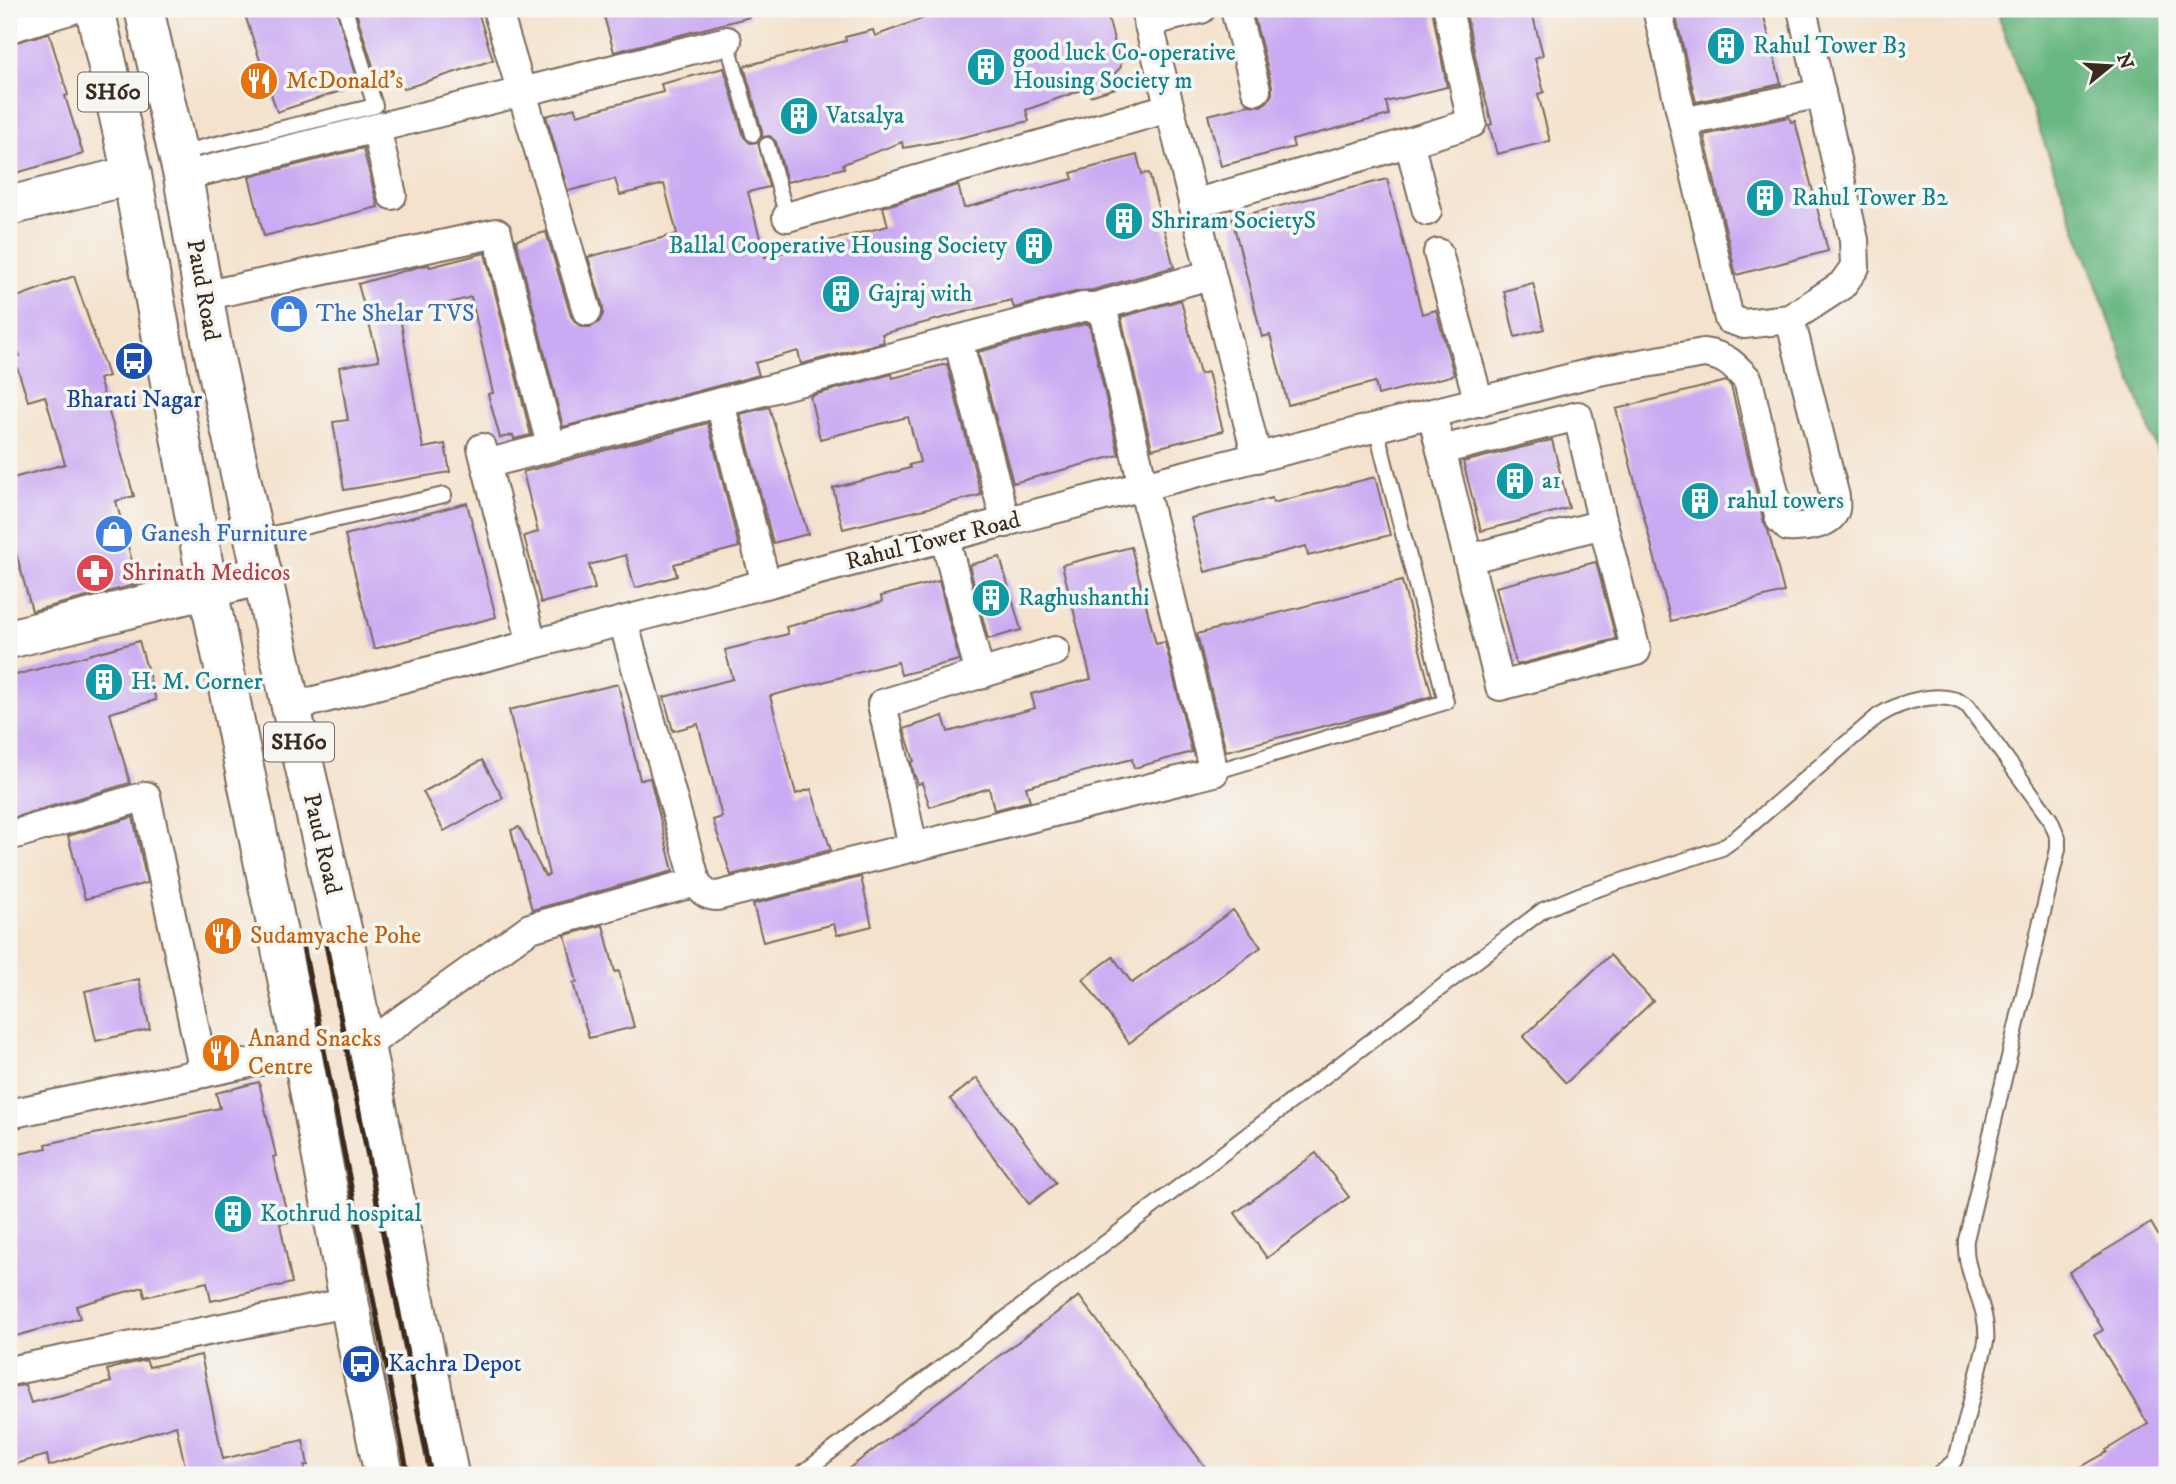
<svg xmlns="http://www.w3.org/2000/svg" width="2176" height="1484" font-family="'IM FELL DW Pica',serif">
  <style>
    .forest { fill: #69b781; stroke: #527050; stroke-width: 2 }
    .building { fill: #caaaf2 }
    .lines { fill: none; stroke-linecap: round; stroke-linejoin: round }
    .lane-casing { stroke: #7c6a5b; stroke-width: 18 }
    .street-casing { stroke: #7c6a5b; stroke-width: 32 }
    .secondary-casing { stroke: #7c6a5b; stroke-width: 42 }
    .primary-casing { stroke: #7c6a5b; stroke-width: 42 }
    .lane { stroke: #fff; stroke-width: 14 }
    .street { stroke: #fff; stroke-width: 28 }
    .secondary { stroke: #fff; stroke-width: 38 }
    .primary { stroke: #fff; stroke-width: 38 }
    .rail { stroke: #3b2a1e; stroke-width: 5 }
    .labels { text-anchor: middle; dominant-baseline: central; stroke-width: 7; stroke-linejoin: round; paint-order: stroke }
    .shield { fill: #f6f6f2; stroke: #73675e; stroke-width: 2 }
    .shield-label { font-size: 23px; font-weight: bold; fill: #3b2a1e }
    .culture-label { font-size: 24px; fill: #0d838f; stroke: #f6f6f2; text-anchor: start }
    .food-label { font-size: 24px; fill: #c56008; stroke: #f6f6f2; text-anchor: start }
    .street-label { font-size: 24px; fill: #3b2a1e; stroke: #f6f6f2 }
    .shop-label { font-size: 24px; fill: #366cbe; stroke: #f6f6f2; text-anchor: start }
    .transit-label { font-size: 24px; fill: #164399; stroke: #f6f6f2 }
    .health-label { font-size: 24px; fill: #be3a42; stroke: #f6f6f2; text-anchor: start }
  </style>
  <rect width="100%" height="100%" fill="#f6f6f2"/>
  <filter id="ink" filterUnits="userSpaceOnUse"><feTurbulence type="fractalNoise" baseFrequency=".0143" numOctaves="2"/><feDisplacementMap in="SourceGraphic" scale="14" xChannelSelector="R" yChannelSelector="G"/><feConvolveMatrix kernelMatrix="1 2 1 2 8 2 1 2 1" color-interpolation-filters="sRGB"/></filter>
  <filter id="wash" filterUnits="userSpaceOnUse"><feTurbulence type="fractalNoise" baseFrequency=".00686" numOctaves="4" result="noise"/><feDisplacementMap in="SourceGraphic" scale="28" xChannelSelector="R" yChannelSelector="G"/><feGaussianBlur stdDeviation="1.57" result="paint"/><feColorMatrix in="noise" values="0 0 0 0 0 0 0 0 0 0 0 0 0 0 0 0 0 1.4 0 .05"/><feComposite in="paint" operator="in"/></filter>
  <g filter="url(#wash)">
    <rect width="100%" height="100%" fill="#f4e2cc"/>
    <polygon class="forest" points="1999,9 2167,9 2167,477 2000,22"/>
    <g id="blocks">
      <g class="building">
        <polygon points="243,9 336,9 359,85 277,112"/>
        <polygon points="355,9 477,9 493,60 403,89 398,73 377,79"/>
        <polygon points="602,9 749,9 750,17 614,52"/>
        <polygon points="953,9 1106,9 1121,67 1115,73 1119,87 1090,96 1087,88 1026,110 1029,121 959,138 903,148 902,142 843,164 844,168 787,182 776,142 770,136 762,137 762,131 744,66 846,41 845,37 873,30 875,36 943,11"/>
        <polygon points="1252,9 1359,9 1360,14 1382,9 1432,9 1447,87 1386,102 1389,115 1292,140 1294,147 1221,166 1208,115 1249,105 1261,106 1268,101 1272,94 1272,86"/>
        <polygon points="1465,9 1531,9 1543,55 1535,58 1544,92 1538,94 1550,141 1497,154 1489,125 1492,124 1480,79"/>
        <polygon points="1674,9 1762,9 1781,84 1696,102"/>
        <polygon points="49,33 68,95 65,96 83,154 9,175 9,44"/>
        <polygon points="724,68 744,137 750,143 758,142 769,187 748,192 765,257 888,226 883,207 958,185 964,208 1073,179 1071,173 1137,155 1142,174 1149,173 1174,267 1093,290 1079,291 1014,308 1011,300 882,334 884,342 801,364 798,351 755,363 759,375 563,427 516,240 546,232 571,316 576,323 583,327 591,327 599,322 603,314 603,307 588,257 677,234 664,184 620,195 615,179 568,191 546,116 575,108 577,115 663,92 661,84"/>
        <polygon points="1789,117 1791,122 1795,121 1828,251 1736,275 1704,135"/>
        <polygon points="363,148 378,207 264,236 249,177"/>
        <polygon points="1387,179 1422,314 1436,310 1454,375 1378,395 1375,382 1288,405 1270,335 1262,337 1232,218"/>
        <polygon points="485,253 531,435 514,439 513,435 500,438 488,394 493,393 471,297 400,317 423,448 445,444 450,472 344,490 333,422 348,420 339,367 379,360 358,284 421,266 429,265 430,267"/>
        <polygon points="74,276 108,376 99,379 134,496 116,501 138,584 32,611 12,538 9,539 9,479 65,464 45,396 28,401 14,358 20,356 9,326 9,300"/>
        <polygon points="1533,283 1544,329 1515,337 1504,291"/>
        <polygon points="1181,300 1200,374 1208,372 1223,431 1152,449 1121,317"/>
        <polygon points="1085,324 1089,324 1119,455 1013,483 978,352"/>
        <polygon points="947,364 981,495 843,529 833,488 910,468 909,465 920,462 908,417 820,439 810,396 892,374 893,378"/>
        <polygon points="1726,381 1731,386 1764,523 1768,530 1784,592 1671,621 1616,409"/>
        <polygon points="769,407 808,534 773,543 740,414"/>
        <polygon points="708,423 739,547 674,564 677,576 635,588 626,555 589,565 595,589 541,603 524,536 538,532 523,472"/>
        <polygon points="1552,440 1569,508 1481,531 1463,462"/>
        <polygon points="1375,477 1390,535 1308,556 1306,546 1205,572 1191,518 1272,498 1273,503"/>
        <polygon points="467,503 496,617 374,649 345,535"/>
        <polygon points="1131,547 1156,644 1165,642 1192,752 1134,768 1132,759 1026,787 1030,801 994,810 989,788 930,807 922,783 918,784 913,771 911,762 914,761 904,729 943,716 948,732 1035,708 1031,694 1091,679 1062,565"/>
        <polygon points="1000,557 1021,630 988,639 969,565"/>
        <polygon points="1596,562 1616,639 1516,665 1496,587"/>
        <polygon points="939,581 959,660 901,675 898,662 770,696 796,794 811,789 831,850 731,875 713,820 722,817 698,724 673,731 664,697 733,679 725,650 788,634 786,627 882,602 881,596"/>
        <polygon points="1402,581 1432,696 1383,711 1226,751 1197,634"/>
        <polygon points="139,641 156,700 110,713 130,783 9,819 9,677"/>
        <polygon points="618,684 640,780 650,778 673,871 532,910 511,830 519,827 545,876 549,875 509,710"/>
        <polygon points="482,760 503,798 444,831 423,792"/>
        <polygon points="133,817 147,883 85,899 68,836"/>
        <polygon points="861,877 872,926 837,935 834,924 763,942 753,904"/>
        <polygon points="1233,910 1261,947 1129,1043 1083,979 1113,957 1132,983"/>
        <polygon points="603,925 615,972 619,971 634,1027 589,1038 573,983 577,982 565,935"/>
        <polygon points="1610,955 1653,1001 1566,1083 1523,1037"/>
        <polygon points="139,979 150,1029 96,1041 85,991"/>
        <polygon points="977,1078 1056,1183 1029,1204 950,1099"/>
        <polygon points="259,1082 276,1156 273,1157 289,1222 280,1224 292,1283 211,1301 207,1282 145,1297 143,1287 76,1306 80,1318 9,1338 9,1156 47,1148 46,1144 220,1108 216,1093"/>
        <polygon points="1316,1153 1349,1197 1267,1258 1235,1213"/>
        <polygon points="2151,1223 2167,1250 2167,1475 2067,1475 2107,1452 2106,1450 2148,1424 2094,1335 2103,1330 2069,1272"/>
        <polygon points="1079,1296 1211,1475 840,1475"/>
        <polygon points="201,1355 223,1459 303,1440 308,1465 304,1465 307,1475 187,1475 176,1425 49,1466 47,1455 9,1466 9,1387 25,1385 31,1403 111,1382 107,1370 124,1365 146,1360 149,1367"/>
      </g>
    </g>
  </g>
  <g filter="url(#ink)">
    <use href="#blocks" fill-opacity="0" stroke="#7c6a5b" stroke-width="2"/>
    <g class="lines">
      <g class="lane-casing">
        <g id="lane">
          <polyline points="727,41 753,134"/>
          <polyline points="767,145 787,217"/>
          <polyline points="179,153 375,106 345,9"/>
          <polyline points="255,538 444,495"/>
          <polyline points="1214,772 1446,702 1376,428"/>
          <path d="M800 1475 1543 910 1579 895 1722 848 1736 838 1878 716C1902 701 1943 688 1968 706L2050 819 2058 838V849L1966 1240C1963 1275 1990 1306 1986 1342L1958 1452 1954 1461 1939 1475"/>
        </g>
      </g>
      <g class="street-casing">
        <g id="street">
          <polyline points="497,9 587,311"/>
          <polyline points="1145,9 1257,458"/>
          <polyline points="1235,9 1256,90"/>
          <polyline points="1657,9 1729,319 1744,324 1790,319 1842,285 1855,267 1854,240 1802,9"/>
          <polyline points="1148,22 1201,9"/>
          <polyline points="9,28 73,9"/>
          <polyline points="1683,122 1821,93"/>
          <polyline points="376,128 392,195"/>
          <polyline points="1409,142 1427,211"/>
          <polyline points="183,176 727,41"/>
          <polyline points="1193,204 1377,152 1472,123 1448,9"/>
          <polyline points="787,217 1169,108"/>
          <polyline points="1438,253 1479,402"/>
          <polyline points="203,296 497,233 547,430"/>
          <polyline points="1095,307 1210,275"/>
          <polyline points="958,340 1006,523"/>
          <polyline points="720,403 766,584"/>
          <polyline points="1432,414 1500,686 1636,651 1603,524 1578,416 1441,450"/>
          <polyline points="482,448 532,644"/>
          <path d="M486 464 1083 307H1095L1104 315 1143 486 1214 772 717 896C706 896 702 891 696 882L623 621"/>
          <polyline points="945,538 980,675"/>
          <polyline points="1468,559 1603,524"/>
          <path d="M291 707 1143 486 1599 371 1704 353C1726 356 1733 364 1748 380L1780 519 1788 527C1802 528 1831 525 1835 509 1836 505 1835 501 1835 497L1790 319"/>
          <polyline points="9,836 146,796 204,1073"/>
          <polyline points="913,847 882,704 1055,651"/>
          <polyline points="365,1046 530,928 696,882"/>
          <polyline points="9,1114 302,1052"/>
          <polyline points="9,1371 351,1302"/>
        </g>
      </g>
      <g class="secondary-casing">
        <g id="secondary">
          <polyline points="9,206 132,175"/>
          <polyline points="9,639 263,575"/>
        </g>
      </g>
      <g class="primary-casing">
        <g id="primary">
          <polyline points="95,9 132,175 208,589 302,1052 361,1364 384,1475"/>
          <polyline points="144,9 183,176 212,345 291,707 344,938 449,1475"/>
        </g>
      </g>
      <use href="#lane" class="lane"/>
      <use href="#street" class="street"/>
      <use href="#secondary" class="secondary"/>
      <use href="#primary" class="primary"/>
      <g class="rail">
        <polyline points="326,944 431,1475"/>
        <polyline points="304,949 408,1475"/>
      </g>
    </g>
  </g>
  <defs>
    <g id="building-disc" transform="scale(2.0125)"><circle r="9.5" fill="#0f9aa8" stroke="#f6f6f2"/><path d="M-4-6H4V6H1V3H-1V6H-4ZM-2.5-4.3h1.7v1.8h-1.7ZM.8-4.3h1.7v1.8H.8ZM-2.5-1h1.7V.8h-1.7ZM.8-1h1.7V.8H.8Z" fill="#fff"/></g>
    <g id="restaurant-disc" transform="scale(2.0125)"><circle r="9.5" fill="#e8710a" stroke="#f6f6f2"/><path d="M-5-6h1v4h1v-4h1v4h1v-4h1v5L-1.5 .5V6h-2V.5L-5-1ZM5-6V6H3V1.5H1.5Q1.5-4 5-6Z" fill="#fff"/></g>
    <g id="shop-disc" transform="scale(2.0125)"><circle r="9.5" fill="#3f7fe0" stroke="#f6f6f2"/><path d="M-5-2.5h2.3a2.7 3.5 0 0 1 5.4 0H5L5.5 6h-11ZM-1.5-2.5h3a1.5 2.3 0 0 0-3 0Z" fill="#fff"/></g>
    <g id="bus-disc" transform="scale(2.0125)"><circle r="9.5" fill="#1a4fb4" stroke="#f6f6f2"/><path d="M-5-6H5V4H4V6H2V4H-2V6H-4V4H-5ZM-3.5-4V0h7V-4ZM-3.5 1.2v1.5H-2V1.2ZM2 1.2v1.5H3.5V1.2Z" fill="#fff"/></g>
    <g id="pharmacy-disc" transform="scale(2.0125)"><circle r="9.5" fill="#e0444e" stroke="#f6f6f2"/><path d="M-2-6h4v4h4v4h-4v4h-4v-4h-4v-4h4Z" fill="#fff"/></g>
  </defs>
  <g fill-rule="evenodd">
    <use href="#building-disc" x="1726" y="46"/>
    <use href="#building-disc" x="986" y="67"/>
    <use href="#restaurant-disc" x="259" y="81"/>
    <use href="#building-disc" x="799" y="116"/>
    <use href="#building-disc" x="1765" y="198"/>
    <use href="#building-disc" x="1124" y="221"/>
    <use href="#building-disc" x="1034" y="246"/>
    <use href="#building-disc" x="841" y="294"/>
    <use href="#shop-disc" x="289" y="314"/>
    <use href="#bus-disc" x="134" y="361"/>
    <use href="#building-disc" x="1515" y="481"/>
    <use href="#building-disc" x="1700" y="501"/>
    <use href="#shop-disc" x="114" y="534"/>
    <use href="#pharmacy-disc" x="95" y="573"/>
    <use href="#building-disc" x="991" y="598"/>
    <use href="#building-disc" x="104" y="682"/>
    <use href="#restaurant-disc" x="223" y="936"/>
    <use href="#restaurant-disc" x="221" y="1053"/>
    <use href="#building-disc" x="233" y="1214"/>
    <use href="#bus-disc" x="361" y="1364"/>
  </g>
  <g class="labels">
    <g class="shield">
      <rect x="78" y="72.5" width="70" height="39" rx="5"/>
      <rect x="264" y="722.5" width="70" height="39" rx="5"/>
    </g>
    <g class="shield-label">
      <text x="113" y="92">SH60</text>
      <text x="299" y="742">SH60</text>
    </g>
    <g class="culture-label">
      <text x="1753" y="46">Rahul Tower B3</text>
      <text x="1013" y="53">good luck Co-operative<tspan x="1013" dy="28">Housing Society m</tspan></text>
      <text x="826" y="116">Vatsalya</text>
      <text x="1792" y="198">Rahul Tower B2</text>
      <text x="1151" y="221">Shriram SocietyS</text>
      <text x="1007" y="246" text-anchor="end">Ballal Cooperative Housing Society</text>
      <text x="868" y="294">Gajraj with</text>
      <text x="1542" y="481">a1</text>
      <text x="1727" y="501">rahul towers</text>
      <text x="1018" y="598">Raghushanthi</text>
      <text x="131" y="682">H. M. Corner</text>
      <text x="260" y="1214">Kothrud hospital</text>
    </g>
    <g class="food-label">
      <text x="286" y="81">McDonald's</text>
      <text x="250" y="936">Sudamyache Pohe</text>
      <text x="248" y="1039">Anand Snacks<tspan x="248" dy="28">Centre</tspan></text>
    </g>
    <g class="street-label">
      <text transform="translate(203 290) rotate(80)">Paud Road</text>
      <text transform="translate(933 541) rotate(-14)">Rahul Tower Road</text>
      <text transform="translate(322 844) rotate(77)">Paud Road</text>
    </g>
    <g class="shop-label">
      <text x="316" y="314">The Shelar TVS</text>
      <text x="141" y="534">Ganesh Furniture</text>
    </g>
    <g class="transit-label">
      <text x="134" y="400">Bharati Nagar</text>
      <text x="388" y="1364" text-anchor="start">Kachra Depot</text>
    </g>
    <g class="health-label">
      <text x="122" y="573">Shrinath Medicos</text>
    </g>
  </g>
  <rect width="2176" height="1484" fill="none" stroke="#f6f6f2" stroke-width="35"/>
  <g transform="translate(2110 66) rotate(72)" stroke="#f6f6f2" stroke-width="5" paint-order="stroke">
  <path d="M0-5L12 26L0 18L-12 26Z" fill="#3b2a1e"/>
  <text y="-10" font-size="19" font-weight="bold" text-anchor="middle" fill="#3b2a1e">N</text>
  </g>
</svg>
